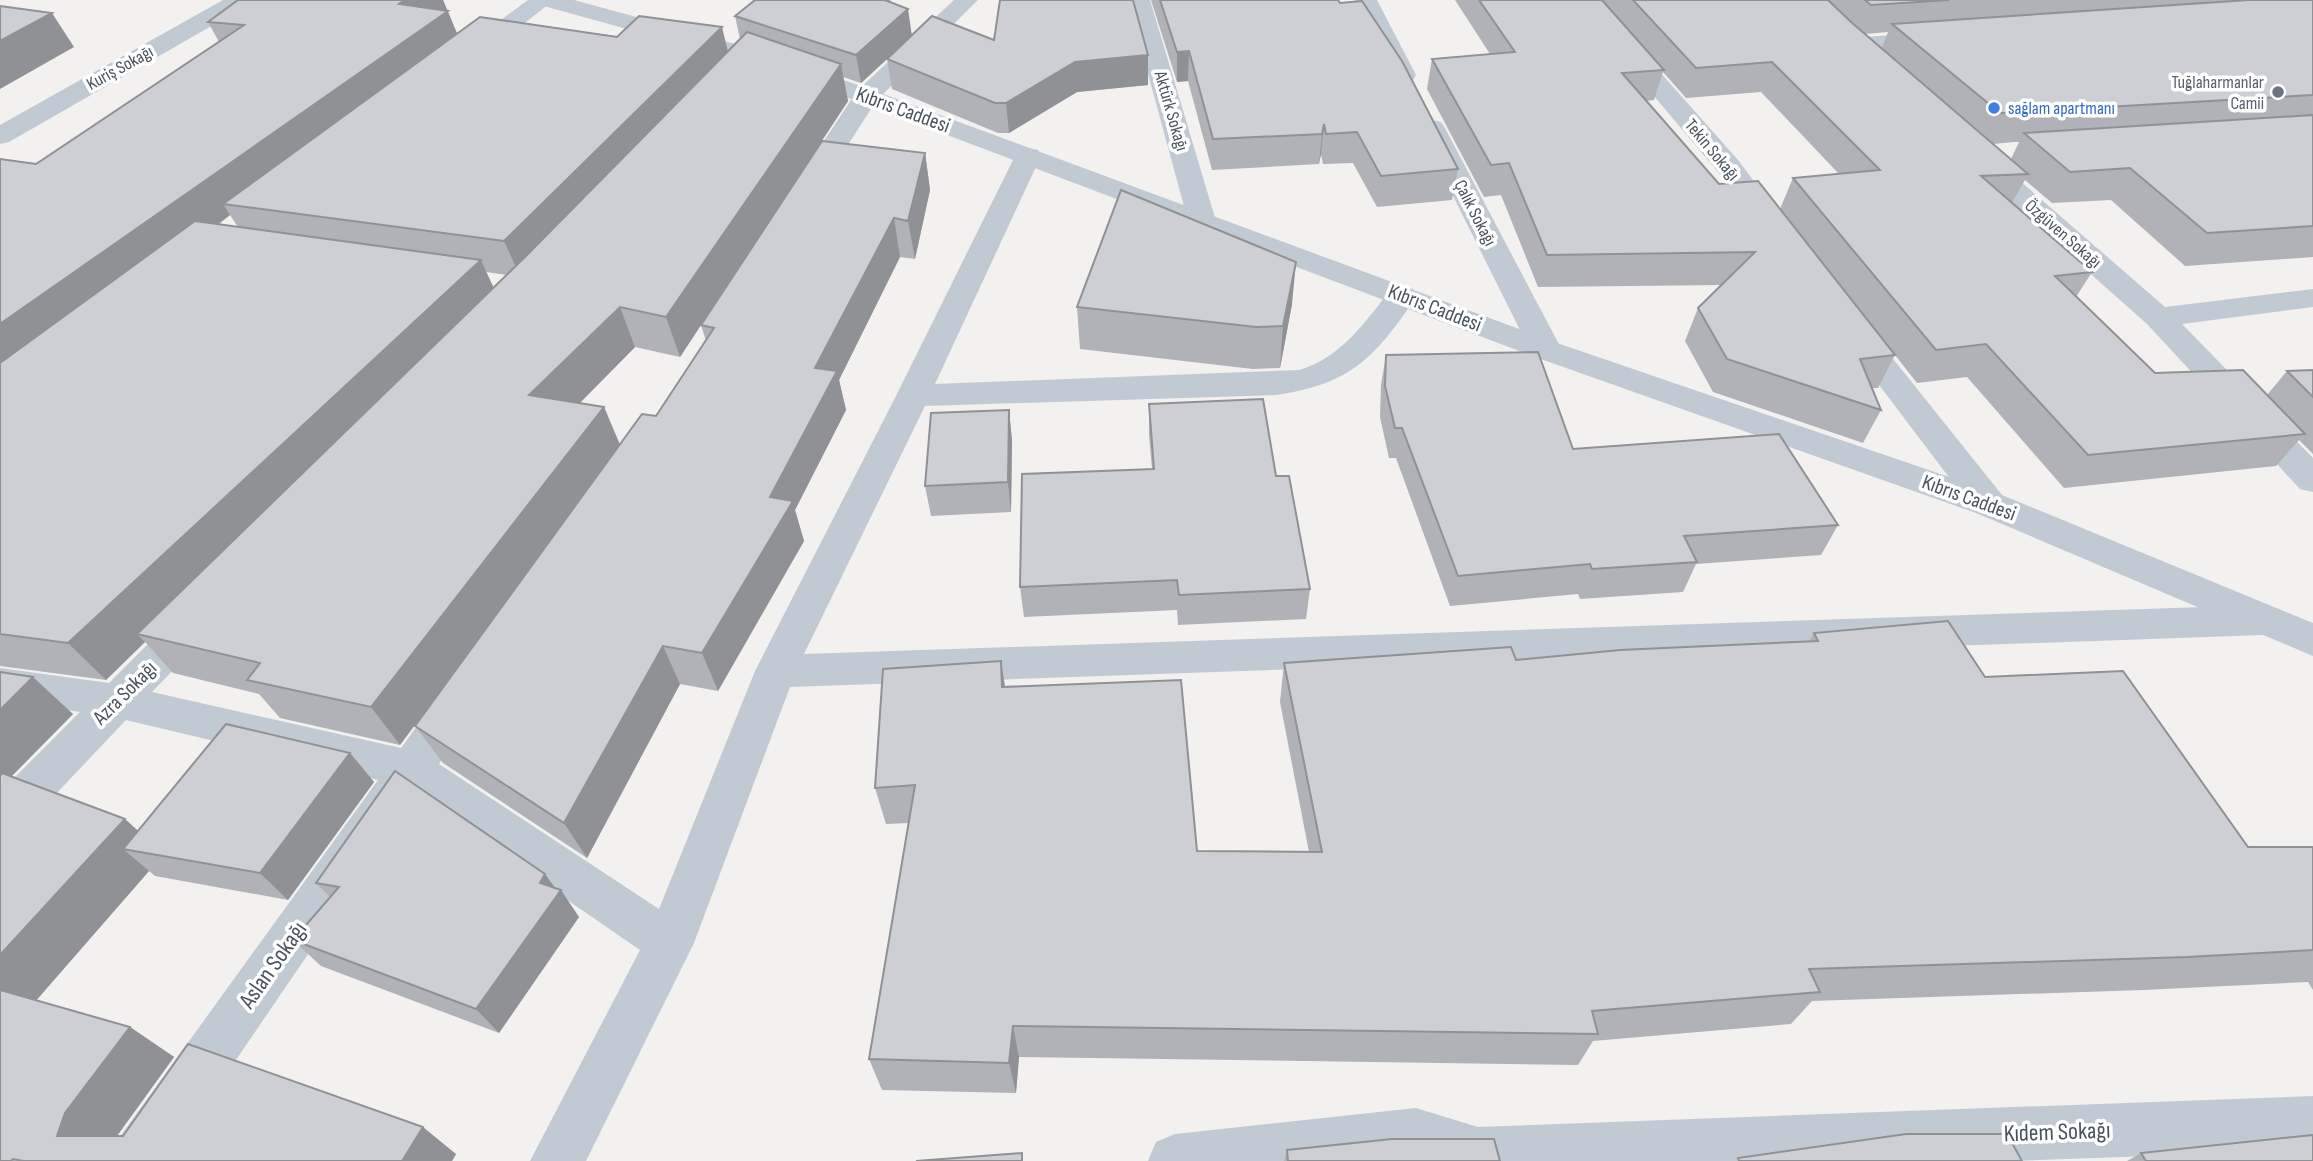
<svg xmlns="http://www.w3.org/2000/svg" width="2313" height="1161" font-family="'Sofia Sans Condensed',sans-serif">
  <style>
    .lines { fill: none; stroke-linecap: round; stroke-linejoin: round }
    .minor { fill: #c1cad2; fill-rule: evenodd }
    .tertiary { fill: #c1cad2; fill-rule: evenodd }
    .secondary { fill: #c1cbd7; fill-rule: evenodd }
    .wall { fill: #b0b2b7; fill-rule: evenodd }
    .shaded-wall { fill: #909195 }
    .building { fill: #cdcfd5; stroke: #909195; stroke-width: 2 }
    .worship-dot { fill: #6b7280; stroke: #fff; stroke-width: 2.5 }
    .shop-dot { fill: #3f7fe0; stroke: #fff; stroke-width: 2.5 }
    .labels { text-anchor: middle; dominant-baseline: central; stroke-width: 7; stroke-linejoin: round; paint-order: stroke }
    .far-street-label { font-size: 18px; fill: #48535e; stroke: #fff }
    .far-worship-label { font-size: 18px; fill: #5b616d; stroke: #fff; text-anchor: end }
    .far-shop-label { font-size: 18px; fill: #366cbe; stroke: #fff; text-anchor: start }
    .street-label { font-size: 21px; fill: #48535e; stroke: #fff }
    .near-street-label { font-size: 24px; fill: #48535e; stroke: #fff }
  </style>
  <rect width="100%" height="100%" fill="#f3f0f0"/>
  <g class="lines">
    <g class="minor">
      <polygon points="223,0 251,0 248,5 9,142 0,144 0,125"/>
      <polygon points="954,0 978,0 876,101 818,192 798,192 794,186 857,91"/>
      <polygon points="1128,0 1150,0 1216,221 1212,227 1202,230 1192,227 1188,221"/>
      <polygon points="1355,0 1377,0 1416,75 1413,80 1395,80"/>
      <polygon points="1573,0 1596,0 1738,160 1785,223 1781,229 1771,232 1761,229 1718,172"/>
      <polygon points="1937,32 1945,34 1949,39 1945,44 1849,52 1841,50 1837,45 1841,40 1849,38"/>
      <polygon points="1432,120 1441,122 1445,128 1562,350 1557,357 1546,360 1535,357 1530,350 1419,128 1423,122"/>
      <path d="M1028 148 1038 150 1041 156 935 384 1299 370C1341 358 1365 322 1391 289L1402 287 1413 289 1417 296C1375 357 1352 384 1276 395L925 406 804 654 2263 605 2277 609 2283 620 2277 631 2263 635 790 687 694 943 586 1161H530L640 950 416 796 167 1161H108L116 1142 378 780 126 720 16 836 0 842V792L80 712 0 700V668L109 683 182 610 196 606 210 610 216 621 210 632 152 692 401 748 443 690 458 685 473 690 479 702 439 764 659 909 755 671 896 396 1015 156 1018 150Z"/>
      <polygon points="1979,152 1989,154 2165,307 2313,289 2313,307 2182,324 2313,458 2313,492 2300,489 2147,324 1969,166 1965,160 1969,154"/>
      <polygon points="1855,322 1866,325 2002,495 2007,504 2002,513 1989,517 1976,513 1839,332 1844,325"/>
      <polygon points="2313,1096 2313,1150 2010,1161 1148,1161 1156,1142 1175,1134 1416,1108 1478,1127"/>
    </g>
    <polygon class="tertiary" points="537,0 574,0 761,51 875,91 1557,343 2002,495 2313,623 2313,656 1976,513 1535,357 857,101 743,61 540,5"/>
    <polygon class="secondary" points="528,0 554,0 479,59 461,59 458,54 461,49"/>
  </g>
  <g class="wall">
    <path d="M238 0H443L457 34 617 37 728 52 740 39 735 16 755 0H890L912 36 994 40 1148 55V85L1077 92 1009 133H998L892 89 887 59 897 50 861 83 843 77 848 101 717 299 925 153 930 190 915 259 900 257 839 380 846 410 795 510 804 541 718 691 680 684 587 858 443 763 415 726 469 652 400 745 280 718 259 694 173 673 145 642 106 680 0 666V159L36 164 219 42 208 22ZM230 215 238 227 218 225ZM486 272 507 275 494 288ZM701 325 706 341 656 416 619 444 604 407 580 403 635 347 680 357Z"/>
    <polygon points="1151,0 1338,0 1458,169 1452,200 1377,207 1353,163 1323,164 1321,154 1319,164 1212,170 1188,81 1177,82"/>
    <path d="M1455 0H2313V257L2185 266 2111 200 2052 203 2025 180 2012 203 2092 272 2076 297 2155 373 2267 395 2287 371 2313 370V454L2299 440 2276 466 2064 488 1967 377 1917 383 1895 355 1878 388H1872L1881 410 1863 443 1713 392 1685 341 1698 308 1722 285 1538 287 1501 195 1484 197 1427 89 1432 59 1490 54ZM1888 32 1882 48 1865 34ZM1663 72 1686 98 1761 92 1839 174 1793 178 1780 209 1719 184 1646 101 1654 100ZM2014 142H2019L2011 159 1993 144Z"/>
    <polygon points="1292,304 1280,368 1253,369 1080,349 1077,307"/>
    <polygon points="1386,355 1573,449 1838,525 1821,555 1696,564 1683,592 1580,599 1578,594 1450,606 1396,458 1389,458 1380,417 1381,385"/>
    <polygon points="1149,404 1276,476 1310,589 1306,619 1178,625 1177,610 1024,617 1020,587 1152,469 1149,435"/>
    <polygon points="1009,410 1012,441 1011,512 931,516 925,486"/>
    <polygon points="1814,633 1985,677 2248,847 2313,847 2313,990 2308,982 2143,990 1812,1001 1791,1024 1593,1041 1578,1065 1019,1057 1016,1093 882,1090 869,1059 909,823 886,824 875,788 1005,687 1197,851 1309,852 1280,702 1284,663 1516,660 1809,642"/>
    <polygon points="0,672 73,714 11,777 138,831 350,753 374,782 288,900 155,876 149,871 36,1001 130,1027 174,1057 117,1136 456,1154 452,1161 0,1161"/>
    <polygon points="316,883 556,889 579,917 499,1033 321,966 293,940 330,897"/>
    <polygon points="1287,1150 1500,1161 1284,1161"/>
    <polygon points="2141,1153 2313,1161 2127,1161"/>
  </g>
  <g class="shaded-wall">
    <polygon points="405,0 443,0 462,45 223,204 230,215 0,385 0,324 399,4"/>
    <polygon points="908,9 912,36 861,83 856,55"/>
    <polygon points="52,13 74,47 0,89 0,41"/>
    <polygon points="722,27 730,60 520,276 504,241"/>
    <polygon points="1189,51 1188,81 1177,82 1177,52"/>
    <polygon points="1148,55 1148,85 1077,92 1009,133 1006,103 1075,62"/>
    <polygon points="841,64 848,101 680,357 666,317"/>
    <polygon points="1324,124 1321,154 1319,164 1322,134"/>
    <polygon points="925,153 930,190 915,259 908,221"/>
    <polygon points="894,218 900,257 839,380 846,410 795,510 804,541 718,691 702,653 770,497 815,368"/>
    <polygon points="481,260 498,298 137,634 145,642 106,680 68,643"/>
    <polygon points="1296,262 1292,304 1280,368 1283,326"/>
    <polygon points="620,307 635,347 548,435 529,395"/>
    <polygon points="604,407 621,447 400,745 371,707"/>
    <polygon points="1009,410 1012,441 1011,512 1008,482"/>
    <polygon points="663,646 680,684 587,858 564,823"/>
    <polygon points="1001,661 1007,699 1002,687"/>
    <polygon points="33,677 73,714 0,788 0,710"/>
    <polygon points="350,753 374,782 288,900 260,873"/>
    <polygon points="125,819 164,854 123,849 149,871 24,1014 0,999 0,955"/>
    <polygon points="545,874 559,893 561,890 579,917 499,1033 476,1009"/>
    <polygon points="1013,1026 1019,1057 1016,1093 1009,1063"/>
    <polygon points="130,1027 174,1057 114,1140 57,1136 65,1113"/>
    <polygon points="423,1127 456,1154 452,1161 402,1161"/>
  </g>
  <g class="building">
    <polygon points="238,0 405,0 399,4 448,11 0,324 0,159 36,164 244,25 208,22"/>
    <polygon points="755,0 885,0 908,9 856,55 735,16"/>
    <polygon points="1000,0 1133,0 1148,55 1075,62 1006,103 995,103 887,59 932,16 994,40"/>
    <polygon points="1160,0 1338,0 1340,3 1362,1 1402,61 1458,169 1381,176 1357,132 1326,134 1324,124 1322,134 1213,139 1189,51 1177,52"/>
    <polygon points="1479,0 1602,0 1664,70 1622,73 1719,184 1758,181 1895,355 1860,359 1881,410 1727,359 1698,308 1755,252 1547,255 1509,163 1491,165 1432,59 1515,52"/>
    <polygon points="1633,0 1828,0 1851,22 2028,174 1981,176 2092,272 2055,276 2155,373 2243,370 2305,434 2088,455 1986,344 1936,350 1793,178 1880,170 1772,62 1696,68"/>
    <polygon points="1865,0 1949,0 1871,5"/>
    <polygon points="2249,0 2313,0 2313,95 2000,113 1892,24"/>
    <polygon points="0,6 52,13 0,41"/>
    <polygon points="639,16 722,27 504,241 223,204 480,17 617,37"/>
    <polygon points="747,32 841,64 666,317 620,307 529,395 604,407 371,707 247,680 260,663 137,634 525,257"/>
    <polygon points="2313,115 2313,226 2207,233 2130,168 2070,172 2024,133"/>
    <polygon points="822,141 925,153 908,221 894,218 815,368 837,371 770,497 793,501 702,653 663,646 564,823 415,726 642,414 656,416 714,328 701,325"/>
    <polygon points="1121,190 1296,262 1283,326 1256,327 1077,307"/>
    <polygon points="195,221 481,260 68,643 0,634 0,363"/>
    <polygon points="1538,352 1573,449 1779,434 1838,525 1684,536 1697,562 1592,569 1590,564 1458,576 1402,428 1395,428 1385,386 1386,355"/>
    <polygon points="2313,370 2313,397 2287,371"/>
    <polygon points="1263,399 1276,476 1289,476 1310,589 1179,595 1177,580 1020,587 1022,474 1154,469 1149,404"/>
    <polygon points="1009,410 1008,482 925,486 931,413"/>
    <polygon points="1948,621 1985,677 2123,671 2248,847 2313,847 2313,950 2187,957 1809,969 1820,992 1592,1011 1598,1034 1013,1026 1009,1063 869,1059 915,785 875,788 883,669 1001,661 1002,687 1181,680 1197,851 1322,852 1284,663 1511,647 1516,660 1620,650 1818,641 1814,633"/>
    <polygon points="0,672 33,677 0,710"/>
    <polygon points="226,724 350,753 260,873 123,849"/>
    <polygon points="395,771 545,874 540,883 561,890 476,1009 293,940 339,887 316,883"/>
    <polygon points="2,773 125,819 0,955 0,776"/>
    <polygon points="0,990 130,1027 65,1113 57,1136 123,1136 188,1044 423,1127 402,1161 23,1161 13,1159 11,1161 0,1161"/>
    <polygon points="1906,1134 2007,1134 2022,1161 1739,1161 1738,1158"/>
    <polygon points="2313,1135 2313,1161 2146,1161 2141,1153"/>
    <polygon points="1392,1139 1494,1139 1500,1161 1288,1161 1287,1150"/>
    <polygon points="1022,1153 1022,1161 916,1161"/>
  </g>
  <circle class="worship-dot" cx="2278" cy="92" r="7"/>
  <circle class="shop-dot" cx="1994" cy="108" r="7"/>
  <g class="labels">
    <g class="far-street-label">
      <text transform="translate(120 68) rotate(-29)">Kuriş Sokağı</text>
      <text transform="translate(1171 111) rotate(74)">Aktürk Sokağı</text>
      <text transform="translate(1712 150) rotate(50)">Tekin Sokağı</text>
      <text transform="translate(1475 213) rotate(63)">Çalık Sokağı</text>
      <text transform="translate(2063 234) rotate(41)">Özgüven Sokağı</text>
    </g>
    <g class="far-worship-label">
      <text x="2264" y="82">Tuğlaharmanlar<tspan x="2264" dy="21">Camii</tspan></text>
    </g>
    <g class="far-shop-label">
      <text x="2008" y="108">sağlam apartmanı</text>
    </g>
    <g class="street-label">
      <text transform="translate(903 110) rotate(20)">Kıbrıs Caddesi</text>
      <text transform="translate(1435 308) rotate(21)">Kıbrıs Caddesi</text>
      <text transform="translate(1969 498) rotate(20)">Kıbrıs Caddesi</text>
      <text transform="translate(125 693) rotate(-45)">Azra Sokağı</text>
    </g>
    <g class="near-street-label">
      <text transform="translate(273 965) rotate(-55)">Aslan Sokağı</text>
      <text transform="translate(2057 1132) rotate(-2)">Kıdem Sokağı</text>
    </g>
  </g>
</svg>
